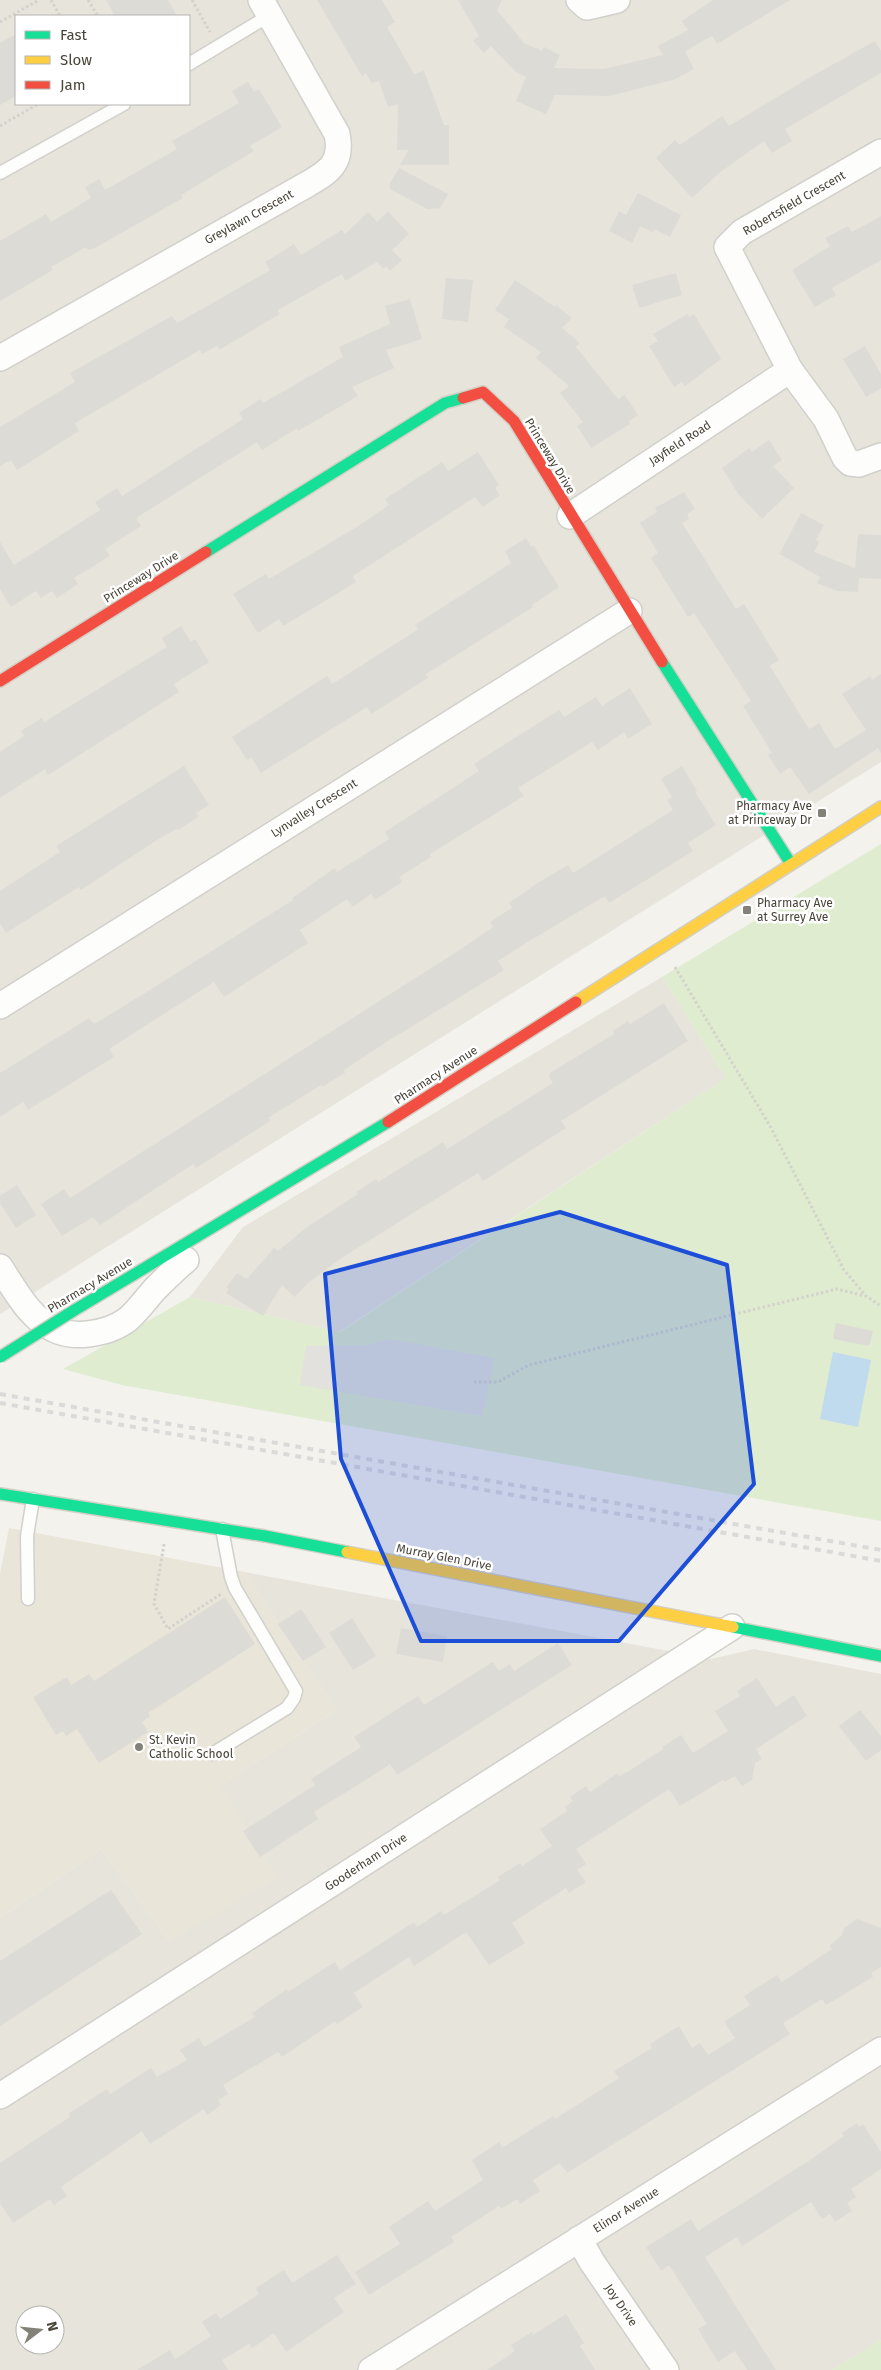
<svg xmlns="http://www.w3.org/2000/svg" width="881" height="2370" font-family="'Fira Sans',sans-serif">
  <style>
    .residential { fill: #e7e4dc; fill-rule: evenodd }
    .education { fill: #e9e5d9 }
    .green { fill: #dfeccf }
    .parking { fill: #e2e1dd }
    .water { fill: #c0daee }
    .building { fill: #dddbd6 }
    .lines { fill: none; stroke-linecap: round; stroke-linejoin: round }
    .lane-casing { stroke: #d1d0cb; stroke-width: 15 }
    .street-casing { stroke: #d1d0cb; stroke-width: 28 }
    .fast-casing { stroke: #d2cfc4; stroke-width: 14 }
    .slow-casing { stroke: #d2cfc4; stroke-width: 14 }
    .jam-casing { stroke: #d2cfc4; stroke-width: 14 }
    .path { stroke: #d3d2cc; stroke-width: 3; stroke-dasharray: 2.5 2.5; stroke-linecap: butt }
    .lane { stroke: #fdfdfc; stroke-width: 12 }
    .street { stroke: #fdfdfc; stroke-width: 25 }
    .fast { stroke: #16e098; stroke-width: 11 }
    .slow { stroke: #ffcf43; stroke-width: 11 }
    .jam { stroke: #f24e42; stroke-width: 11 }
    .rail { stroke: #dadad9; stroke-width: 4; stroke-dasharray: 6 6; stroke-linecap: butt }
    .fast-bridge-casing { stroke: #d2cfc4; stroke-width: 14; stroke-linecap: butt }
    .fast-bridge { stroke: #16e098; stroke-width: 11 }
    .marked { fill: #1d4ed8; fill-opacity: 0.2; stroke: #1d4ed8; stroke-width: 4; stroke-linejoin: round }
    .poi-dot { fill: #848178; stroke: #fff; stroke-width: 2 }
    .labels { text-anchor: middle; dominant-baseline: central; stroke-width: 5; stroke-linejoin: round; paint-order: stroke }
    .street-label { font-size: 12px; fill: #494439; stroke: #fff }
    .poi-label { font-size: 12px; fill: #494439; stroke: #fff; text-anchor: start }
  </style>
  <rect width="100%" height="100%" fill="#f3f2ed"/>
  <g class="residential">
    <path d="M0 0H881V762L0 1314ZM16 16H189V104H16Z"/>
    <polygon points="662,977 726,1078 339,1332 190,1297 243,1227"/>
    <path d="M245 1572 711 1659 754 1649 881 1674V2340L832 2370H0V1918L101 1849 169 1941 220 1785 337 1710ZM25 2315H55V2345H25Z"/>
  </g>
  <polygon class="education" points="9,1528 245,1572 337,1710 220,1785 278,1877 169,1941 101,1849 0,1918 0,1573"/>
  <g class="green">
    <polygon points="881,844 881,1521 122,1385 63,1369 190,1297 340,1332 726,1078 662,977"/>
    <polygon points="881,2340 881,2370 832,2370"/>
  </g>
  <polygon class="parking" points="389,1339 495,1358 482,1416 300,1385 306,1346 365,1345"/>
  <polygon class="water" points="833,1352 871,1360 858,1427 820,1419"/>
  <g class="building">
    <polygon points="106,0 168,0 177,16 115,16"/>
    <polygon points="317,0 382,0 395,22 387,27 414,74 424,71 444,125 449,125 449,165 400,165 409,150 397,150 398,104 388,107 379,81 371,83 366,73 362,76"/>
    <polygon points="458,0 502,0 497,10 524,43 542,51 544,47 560,55 554,68 604,69 663,55 658,46 688,30 682,21 713,0 790,0 717,44 712,36 685,51 694,69 673,80 610,96 555,95 546,114 516,101 526,77 516,72 491,46 484,53 473,41 479,36"/>
    <polygon points="16,34 16,96 0,105 0,43"/>
    <polygon points="875,41 881,51 881,73 785,129 792,141 772,153 764,141 719,173 692,198 656,158 675,140 680,145 722,116 729,126 814,75"/>
    <polygon points="248,82 254,92 259,89 282,127 250,146 254,151 181,195 183,198 95,248 88,250 86,247 51,267 53,270 0,301 0,241 46,214 51,222 91,198 85,187 99,179 105,190 177,149 172,141 239,103 232,91"/>
    <polygon points="399,168 448,194 440,208 427,209 390,189 390,183"/>
    <polygon points="638,193 681,215 670,237 654,229 653,232 640,226 632,243 609,231 619,211 626,215"/>
    <polygon points="388,211 409,234 392,250 402,260 390,271 386,266 383,269 377,262 345,281 342,274 278,310 280,314 219,350 217,346 202,354 200,350 75,423 79,431 17,470 11,460 0,466 0,427 75,382 70,373 172,316 177,323 218,300 270,270 265,262 294,244 301,255 342,230 345,234 368,212 377,222"/>
    <polygon points="881,216 881,260 832,288 836,295 815,307 792,270 830,246 825,238 848,226 852,232"/>
    <polygon points="676,273 682,295 639,308 632,285"/>
    <polygon points="446,278 473,280 468,322 442,319"/>
    <polygon points="515,280 555,307 556,305 572,318 562,328 580,343 576,347 618,399 625,395 638,415 629,421 630,424 591,448 577,426 583,422 560,393 569,386 536,358 541,352 504,327 509,319 495,310"/>
    <polygon points="410,299 422,339 386,350 394,368 352,387 358,396 298,431 297,428 262,450 257,442 136,518 141,526 105,549 110,556 74,578 78,584 57,598 52,591 41,598 36,591 11,607 0,589 0,542 14,565 100,510 95,502 117,488 122,496 243,419 239,413 260,399 263,403 343,357 339,347 390,324 385,306"/>
    <polygon points="688,314 689,317 694,314 721,359 685,386 682,382 674,387 649,346 658,341 653,334"/>
    <polygon points="865,346 881,374 881,388 866,397 843,359"/>
    <polygon points="769,440 782,460 773,466 794,488 762,519 739,495 722,468 749,448 752,452"/>
    <polygon points="478,452 499,485 495,488 500,495 483,507 475,497 353,576 356,582 335,595 283,626 279,619 258,633 233,594 266,574 269,579 355,528 389,505 385,499 442,462 448,471"/>
    <polygon points="684,492 695,509 687,514 689,519 682,523 736,609 744,604 756,623 779,660 770,666 809,729 819,723 835,749 866,730 842,694 870,676 872,680 881,674 881,753 878,748 809,794 790,767 780,774 768,755 772,753 743,706 751,701 694,613 688,617 651,558 658,553 640,523 657,512 655,508"/>
    <polygon points="801,513 824,525 816,540 819,542 814,552 855,568 858,534 881,535 881,579 859,578 858,592 837,591 817,583 820,577 778,553 780,553"/>
    <polygon points="526,538 531,547 533,545 559,587 532,605 533,607 426,674 428,678 371,714 367,707 261,773 251,757 247,760 232,737 327,676 332,684 411,634 418,629 415,625 511,563 505,551"/>
    <polygon points="181,626 191,642 195,639 209,662 174,684 179,692 48,775 45,769 0,798 0,752 24,736 21,731 42,718 44,722 167,647 162,638"/>
    <polygon points="630,688 652,724 628,739 624,732 598,750 592,742 518,788 524,796 430,854 431,857 399,877 402,882 375,900 371,894 353,907 347,899 300,930 308,943 224,997 214,982 109,1049 114,1057 28,1110 23,1102 0,1117 0,1073 89,1018 94,1024 124,1006 293,900 292,898 335,868 337,872 389,839 385,832 479,771 474,764 480,760 559,710 564,717 596,697 602,706"/>
    <polygon points="184,766 209,805 196,813 198,817 178,830 176,829 160,838 81,890 79,887 6,933 0,923 0,891 60,852 56,846"/>
    <polygon points="682,766 697,791 695,792 716,825 688,843 693,851 609,903 605,896 526,943 498,961 504,970 388,1041 344,1070 345,1073 322,1087 321,1085 268,1118 270,1121 196,1168 193,1164 100,1225 93,1217 62,1236 41,1204 64,1189 70,1198 461,949 493,927 490,922 512,908 509,903 536,884 568,865 573,873 673,810 667,800 672,797 661,779"/>
    <polygon points="664,1003 688,1041 561,1121 566,1128 483,1181 478,1173 413,1213 340,1259 308,1283 295,1297 282,1285 263,1316 226,1293 229,1289 226,1288 237,1273 247,1279 274,1248 278,1251 307,1227 358,1194 356,1192 376,1179 378,1182 443,1142 447,1149 553,1083 549,1076 550,1073 614,1034 613,1031 628,1021 630,1024"/>
    <polygon points="17,1185 36,1215 16,1228 0,1203 0,1196"/>
    <polygon points="836,1323 873,1331 869,1346 833,1339"/>
    <polygon points="225,1597 255,1644 148,1713 150,1716 142,1722 148,1732 99,1763 77,1729 66,1736 63,1731 56,1735 33,1697 67,1677 71,1685 89,1674 94,1681"/>
    <polygon points="301,1609 326,1647 303,1661 278,1624"/>
    <polygon points="352,1618 376,1656 353,1670 329,1633"/>
    <polygon points="401,1628 447,1636 443,1662 396,1654"/>
    <polygon points="558,1643 572,1665 397,1775 390,1764 380,1771 314,1812 318,1819 260,1857 243,1831 315,1785 311,1779 361,1747 354,1737 418,1696 424,1705 493,1662 499,1671 510,1664 514,1671"/>
    <polygon points="757,1678 776,1707 794,1695 807,1716 756,1749 762,1759 755,1763 752,1780 742,1786 735,1776 725,1782 723,1780 680,1806 669,1789 576,1849 586,1864 577,1870 586,1882 569,1893 566,1888 512,1923 525,1943 489,1965 466,1932 414,1966 409,1957 354,1993 363,2007 337,2024 335,2021 282,2057 278,2052 223,2085 228,2094 218,2100 221,2105 207,2115 204,2109 150,2144 142,2131 61,2187 67,2196 54,2205 50,2199 13,2223 0,2203 0,2163 70,2117 68,2114 107,2089 110,2094 151,2068 157,2077 187,2060 180,2050 199,2038 204,2047 255,2017 252,2013 287,1989 288,1992 335,1962 340,1970 414,1922 417,1927 441,1911 444,1915 500,1880 498,1877 520,1863 522,1866 552,1846 540,1829 567,1811 565,1807 573,1801 570,1797 586,1786 590,1792 618,1773 619,1776 629,1771 663,1749 662,1747 681,1735 693,1753 728,1731 715,1711 740,1696 737,1691"/>
    <polygon points="860,1710 881,1736 881,1750 866,1761 839,1726"/>
    <polygon points="111,1890 142,1934 0,2026 0,1961"/>
    <polygon points="857,1919 881,1928 881,1967 871,1973 873,1977 826,2005 822,1999 783,2023 790,2034 767,2049 567,2173 560,2163 533,2180 540,2191 520,2204 517,2199 501,2209 499,2206 451,2237 454,2242 369,2295 355,2272 400,2244 389,2227 428,2201 435,2211 483,2180 472,2160 499,2142 502,2148 553,2116 555,2119 619,2078 614,2071 652,2048 650,2044 679,2026 692,2048 700,2043 708,2055 735,2038 724,2022 750,2005 744,1996 777,1975 782,1982 832,1949 829,1946 842,1935 844,1928"/>
    <polygon points="857,2123 859,2127 863,2124 881,2152 881,2169 851,2189 856,2197 847,2203 852,2211 835,2222 830,2214 822,2219 811,2202 742,2246 737,2237 705,2257 776,2370 747,2370 735,2351 718,2362 698,2329 707,2324 669,2265 661,2271 646,2247 691,2219 698,2231 810,2160 844,2136 842,2133"/>
    <polygon points="337,2255 356,2284 334,2298 344,2312 286,2352 274,2333 252,2348 249,2344 222,2360 228,2370 137,2370 170,2350 175,2359 211,2336 202,2322 216,2313 220,2319 259,2294 256,2288 284,2270 292,2283"/>
    <polygon points="566,2314 584,2343 580,2346 595,2370 487,2370 515,2351 511,2345 532,2332 533,2335"/>
  </g>
  <g class="lines">
    <g class="lane-casing">
      <g id="lane">
        <polyline points="189,64 270,15"/>
        <polyline points="0,173 124,104"/>
        <polyline points="28,1599 27,1536 33,1499"/>
        <polyline points="212,1754 287,1708 294,1698 296,1691 235,1588 231,1577 222,1529"/>
      </g>
    </g>
    <g class="street-casing">
      <g id="street">
        <polyline points="579,0 587,7 617,0"/>
        <polyline points="881,152 742,232 727,247 790,370 826,419 845,458 850,463 859,464 881,456"/>
        <path d="M0 358 306 185C329 172 343 163 337 134L261 0"/>
        <polyline points="570,516 790,370"/>
        <polyline points="0,1006 629,611"/>
        <path d="M0 1267C22 1301 41 1340 88 1334 103 1332 114 1329 127 1320 137 1312 146 1299 155 1289 165 1279 175 1269 186 1260"/>
        <polyline points="0,2096 732,1627"/>
        <polyline points="579,2239 592,2262 666,2370"/>
        <polyline points="371,2370 881,2050"/>
      </g>
    </g>
    <g class="fast-casing">
      <g id="fast">
        <polyline points="206,552 445,403 463,398"/>
        <polyline points="662,662 791,864"/>
        <polyline points="73,1311 388,1122"/>
        <polyline points="0,1494 265,1536 347,1552"/>
        <polyline points="733,1627 881,1656"/>
      </g>
    </g>
    <g class="slow-casing">
      <g id="slow">
        <polyline points="576,1002 881,807"/>
        <polyline points="347,1552 733,1627"/>
      </g>
    </g>
    <g class="jam-casing">
      <g id="jam">
        <polyline points="463,398 483,392 514,421 662,662"/>
        <polyline points="0,681 206,552"/>
        <polyline points="388,1122 576,1002"/>
      </g>
    </g>
    <g class="path">
      <polyline points="51,0 60,16"/>
      <polyline points="88,0 98,16"/>
      <polyline points="192,0 210,32"/>
      <polyline points="0,22 39,0"/>
      <polyline points="0,126 38,104"/>
      <polyline points="675,967 770,1126 844,1270 866,1296 881,1306"/>
      <polyline points="474,1382 498,1382 529,1365 837,1289 865,1296"/>
      <polyline points="164,1544 154,1604 168,1629 221,1594"/>
    </g>
    <use href="#lane" class="lane"/>
    <use href="#street" class="street"/>
    <use href="#fast" class="fast"/>
    <use href="#slow" class="slow"/>
    <use href="#jam" class="jam"/>
    <g class="rail">
      <polyline points="0,1394 881,1550"/>
      <polyline points="0,1403 881,1561"/>
    </g>
    <g class="fast-bridge-casing">
      <polyline id="fast-bridge" points="0,1357 73,1311"/>
    </g>
    <use href="#fast-bridge" class="fast-bridge"/>
  </g>
  <path class="marked" d="M560 1212 727 1265 754 1484 619 1641H421L341 1459 325 1274Z"/>
  <g class="poi-dot">
    <rect x="817" y="808" width="10" height="10" rx="2.5"/>
    <rect x="742" y="905" width="10" height="10" rx="2.5"/>
    <circle cx="139" cy="1747" r="5"/>
  </g>
  <g class="labels">
    <g class="street-label">
      <text transform="translate(794 203) rotate(-30)">Robertsfield Crescent</text>
      <text transform="translate(249 217) rotate(-29)">Greylawn Crescent</text>
      <text transform="translate(680 443) rotate(-33)">Jayfield Road</text>
      <text transform="translate(550 456) rotate(59)">Princeway Drive</text>
      <text transform="translate(141 577) rotate(-32)">Princeway Drive</text>
      <text transform="translate(314 808) rotate(-32)">Lynvalley Crescent</text>
      <text transform="translate(436 1075) rotate(-33)">Pharmacy Avenue</text>
      <text transform="translate(90 1285) rotate(-31)">Pharmacy Avenue</text>
      <text transform="translate(444 1557) rotate(11)">Murray Glen Drive</text>
      <text transform="translate(366 1862) rotate(-33)">Gooderham Drive</text>
      <text transform="translate(626 2210) rotate(-32)">Elinor Avenue</text>
      <text transform="translate(621 2305) rotate(56)">Joy Drive</text>
    </g>
    <g class="poi-label">
      <text x="812" y="806" text-anchor="end">Pharmacy Ave<tspan x="812" dy="14">at Princeway Dr</tspan></text>
      <text x="757" y="903">Pharmacy Ave<tspan x="757" dy="14">at Surrey Ave</tspan></text>
      <text x="149" y="1740">St. Kevin<tspan x="149" dy="14">Catholic School</tspan></text>
    </g>
  </g>
  <rect x="15" y="15" width="175" height="90" fill="#ffffff" stroke="#b6b4b0"/>
  <rect x="25" y="31" width="25" height="8" fill="#16e098" stroke="#b6b4b0"/>
  <text x="60" y="40" font-size="15" fill="#494439">Fast</text>
  <rect x="25" y="56" width="25" height="8" fill="#ffcf43" stroke="#b6b4b0"/>
  <text x="60" y="65" font-size="15" fill="#494439">Slow</text>
  <rect x="25" y="81" width="25" height="8" fill="#f24e42" stroke="#b6b4b0"/>
  <text x="60" y="90" font-size="15" fill="#494439">Jam</text>
  <g transform="translate(40 2330) rotate(74)"><circle r="24" fill="#ffffff" stroke="#b6b4b0"/>
  <path d="M0-4L9 19L0 12L-9 19Z" fill="#848178"/>
  <text y="-8" font-size="14" font-weight="bold" text-anchor="middle" fill="#494439">N</text>
  </g>
</svg>
